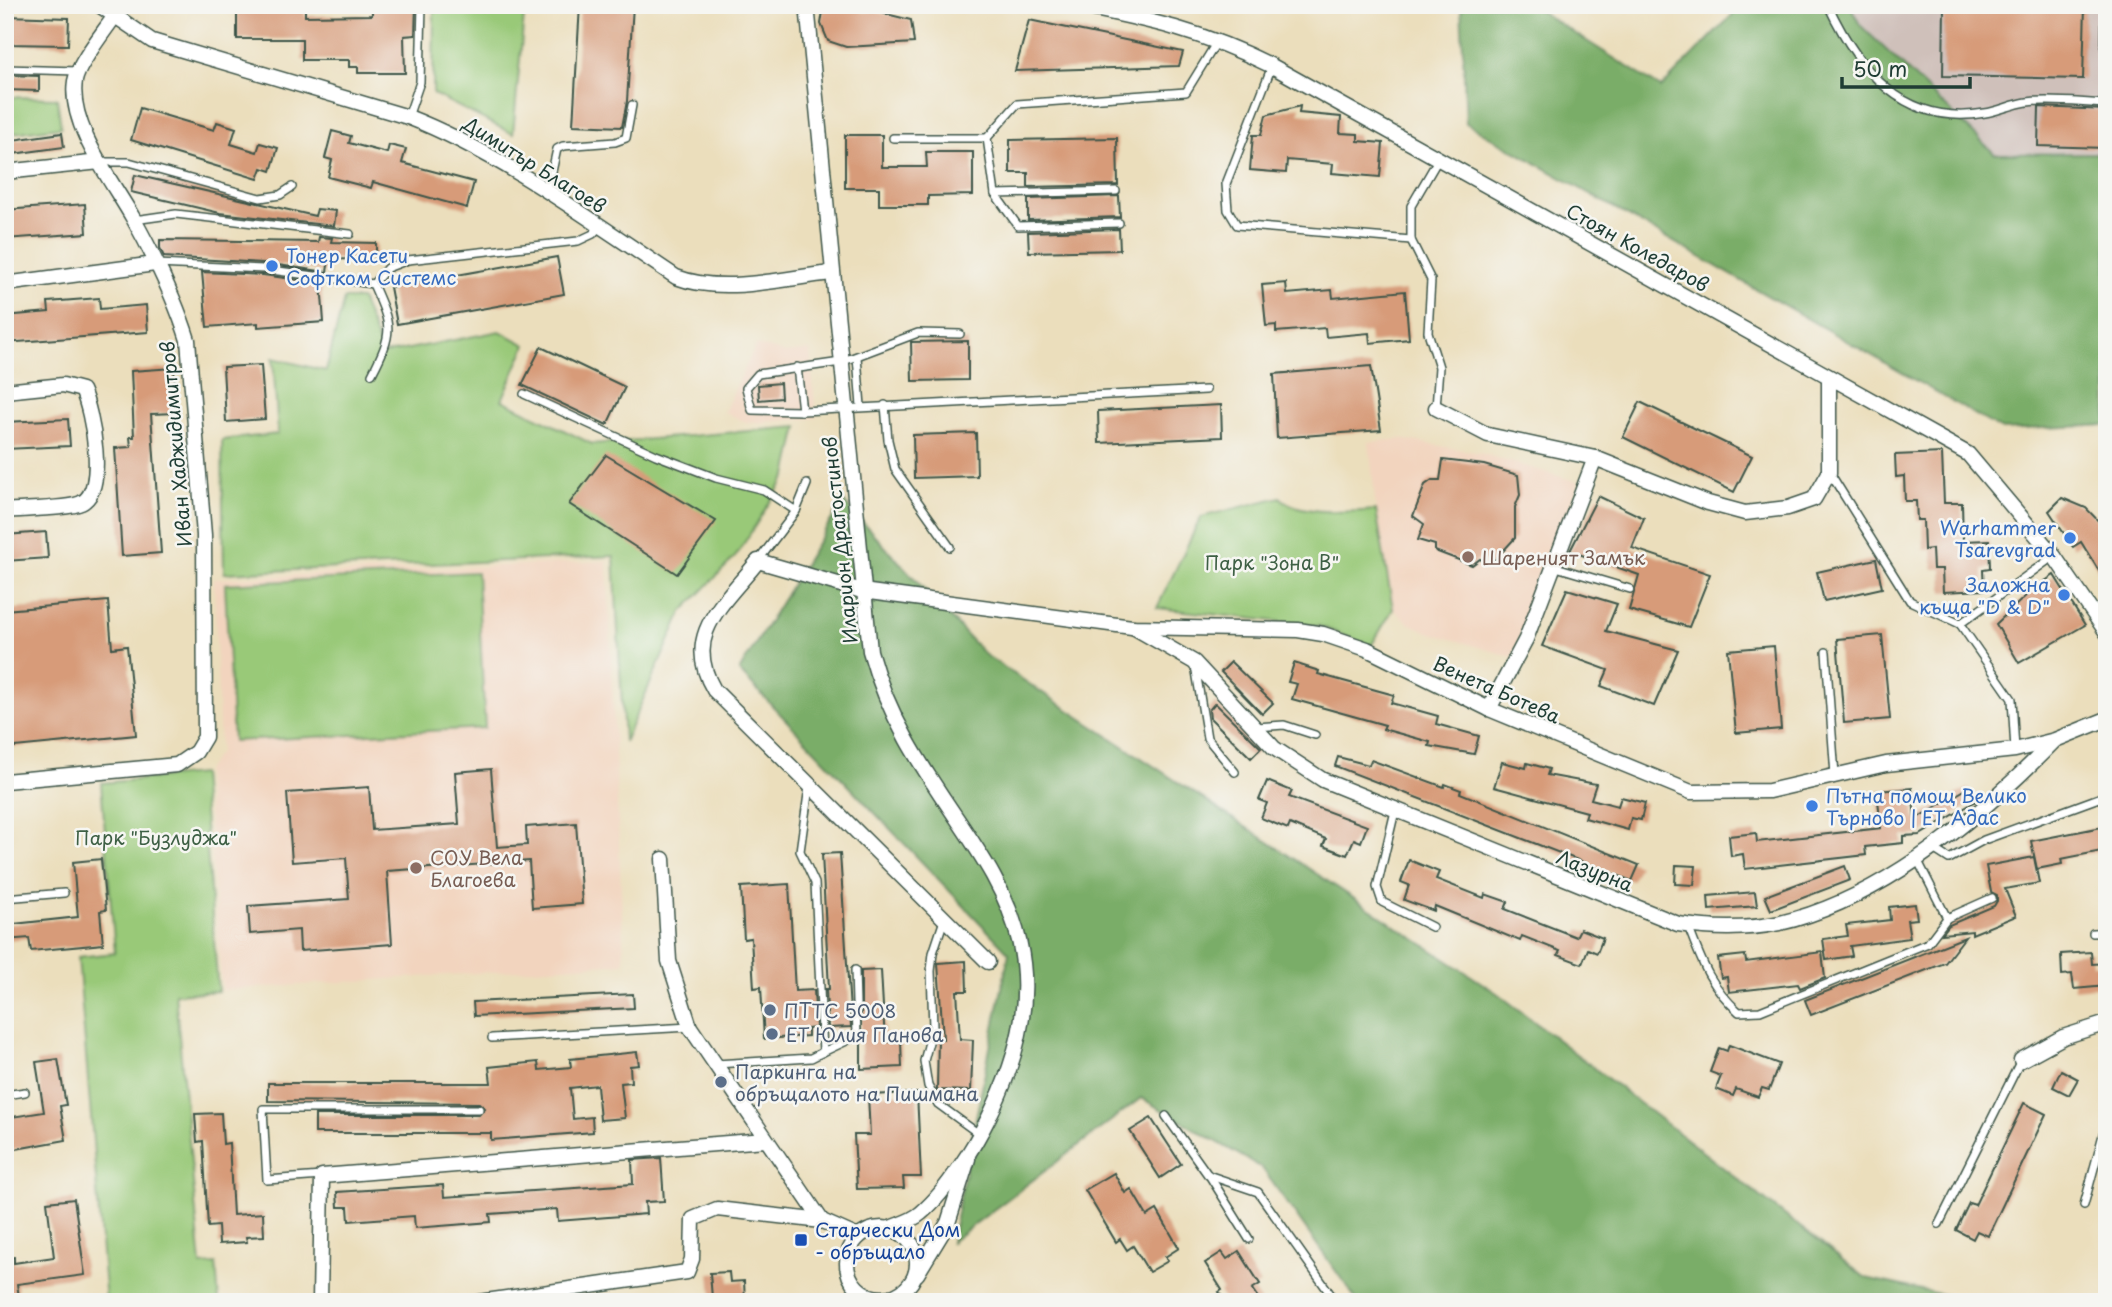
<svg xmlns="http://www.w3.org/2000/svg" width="2112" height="1307" font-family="'Playpen Sans',sans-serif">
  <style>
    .built { fill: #f2d4be }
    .industrial { fill: #cfc0ba }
    .green { fill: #99c978; stroke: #5c8356; stroke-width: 2 }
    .forest { fill: #7aad68; stroke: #4c754e; stroke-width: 2 }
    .building { fill: #d79b79 }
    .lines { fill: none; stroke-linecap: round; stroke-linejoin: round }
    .lane-casing { stroke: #3e5548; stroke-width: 10 }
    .street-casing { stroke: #3e5548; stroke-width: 17 }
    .lane { stroke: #fff; stroke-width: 7 }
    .street { stroke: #fff; stroke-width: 14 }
    .shop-dot { fill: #3f7fe0; stroke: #f6f6f2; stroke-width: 2.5 }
    .education-dot { fill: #8d6e63; stroke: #f6f6f2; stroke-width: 2.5 }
    .service-dot { fill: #5c6f8a; stroke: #f6f6f2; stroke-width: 2.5 }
    .transit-dot { fill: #1a4fb4; stroke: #f6f6f2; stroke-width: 2.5 }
    .labels { text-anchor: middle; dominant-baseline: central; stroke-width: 5; stroke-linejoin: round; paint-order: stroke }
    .street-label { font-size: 19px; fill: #1f3d34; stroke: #f6f6f2 }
    .shop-label { font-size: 19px; fill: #366cbe; stroke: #f6f6f2; text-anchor: start }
    .education-label { font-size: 19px; fill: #785e54; stroke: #f6f6f2; text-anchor: start }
    .park-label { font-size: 19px; fill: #3e6045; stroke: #f6f6f2 }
    .service-label { font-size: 19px; fill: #4e5e75; stroke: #f6f6f2; text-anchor: start }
    .transit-label { font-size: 19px; fill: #164399; stroke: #f6f6f2; text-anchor: start }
  </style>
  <rect width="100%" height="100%" fill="#f6f6f2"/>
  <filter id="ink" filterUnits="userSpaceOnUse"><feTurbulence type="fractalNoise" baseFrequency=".0143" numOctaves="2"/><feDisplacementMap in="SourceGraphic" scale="14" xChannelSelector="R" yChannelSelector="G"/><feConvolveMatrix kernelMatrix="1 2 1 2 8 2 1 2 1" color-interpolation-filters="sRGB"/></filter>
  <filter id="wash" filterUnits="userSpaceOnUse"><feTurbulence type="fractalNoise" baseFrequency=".00686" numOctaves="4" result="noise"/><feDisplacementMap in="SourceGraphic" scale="28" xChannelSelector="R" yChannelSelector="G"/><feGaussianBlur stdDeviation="1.57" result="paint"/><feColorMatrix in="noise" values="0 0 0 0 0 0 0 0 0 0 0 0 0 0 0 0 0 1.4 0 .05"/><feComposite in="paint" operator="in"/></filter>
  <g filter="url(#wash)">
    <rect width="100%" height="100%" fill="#ebdebc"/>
    <g class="built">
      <polygon points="756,345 785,353 810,350 816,418 748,423 724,412"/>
      <polygon points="1401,439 1480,453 1579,482 1512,657 1431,633 1410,624 1393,609 1376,510 1369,442"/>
      <polygon points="607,561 624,963 222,990 205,772 220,751 214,579"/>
    </g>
    <polygon class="industrial" points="1850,5 2107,5 2107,153 1995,154 1860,24"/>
    <g class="green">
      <polygon points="434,5 525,5 513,134 433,94"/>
      <polygon points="5,97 57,98 61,127 5,134"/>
      <polygon points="344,299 361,299 383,354 500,331 526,345 502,400 592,444 798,427 787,475 736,556 682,612 624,742 614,556 224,573 222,440 278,434 273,358 326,371"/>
      <path d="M1280 497C1297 516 1352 512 1376 510L1393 609 1371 646 1319 626 1157 608 1201 517Z"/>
      <polygon points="477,572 485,728 233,741 225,584"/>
      <polygon points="201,774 218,991 175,994 201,1265 216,1264 219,1302 106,1302 78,957 115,953 101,783"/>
    </g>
    <g class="forest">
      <polygon points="1461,5 1530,5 1661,88 1742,5 1850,5 1860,25 1995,154 2107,153 2107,425 2002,430 1466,123"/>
      <polygon points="843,501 984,654 1497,993 1866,1278 1976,1302 1358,1302 1262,1168 1141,1098 951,1242 1009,953 739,671"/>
    </g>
    <g id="blocks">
      <g class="building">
        <polygon points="237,5 305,5 305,16 372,15 372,5 416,5 415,35 404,36 405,73 358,73 358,67 349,67 349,60 302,60 302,39 237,39"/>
        <polygon points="580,5 633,5 627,101 622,127 573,125"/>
        <polygon points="824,5 860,5 862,12 874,11 911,20 914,43 846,47 828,41 821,24"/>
        <polygon points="1944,5 2085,5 2083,79 1943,76"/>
        <polygon points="5,16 69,18 68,45 5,44"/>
        <polygon points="1029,20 1183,52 1179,66 1015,71"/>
        <polygon points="5,75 39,76 39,91 5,90"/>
        <polygon points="1300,106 1299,113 1341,117 1340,133 1358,134 1358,141 1383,143 1380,177 1332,173 1333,164 1287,160 1286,173 1250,170 1253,135 1261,135 1266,115"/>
        <polygon points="2039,107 2107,110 2107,148 2038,146"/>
        <polygon points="140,108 214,130 217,122 236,128 231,144 257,152 260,143 278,148 271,171 262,168 258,179 131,140"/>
        <polygon points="332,131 351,136 349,143 387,153 389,145 406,149 402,163 474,182 467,208 373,182 371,188 328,177 332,160 325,158"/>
        <polygon points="62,133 64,147 5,155 5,141"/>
        <polygon points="845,135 882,135 882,167 927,167 926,152 973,152 973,195 928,196 928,205 879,205 879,188 845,188"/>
        <polygon points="1117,138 1118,185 1028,187 1028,173 1010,173 1010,140"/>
        <polygon points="135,175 315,216 317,209 336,211 334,226 220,213 131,192"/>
        <polygon points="1119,196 1120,217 1028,220 1028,199"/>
        <polygon points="85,204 87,233 5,239 5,210"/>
        <polygon points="1119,229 1120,250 1029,252 1028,232"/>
        <polygon points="319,237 332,238 331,242 376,243 376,260 329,259 327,272 264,263 164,257 160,248 160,240 318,242"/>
        <polygon points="557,257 564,294 397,324 390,287"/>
        <polygon points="202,272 263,275 321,283 324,322 258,327 258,323 207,327"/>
        <polygon points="1286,283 1287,294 1332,290 1333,298 1405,291 1409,339 1370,343 1369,333 1326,337 1325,328 1276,332 1276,325 1266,326 1262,285"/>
        <polygon points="99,298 100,309 146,305 148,332 5,343 5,316 49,312 48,302"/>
        <polygon points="968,341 968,380 912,381 911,342"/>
        <polygon points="541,347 625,387 607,425 522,385"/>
        <polygon points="261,365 265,419 226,422 223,367"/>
        <polygon points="1371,366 1381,430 1277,438 1274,374"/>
        <polygon points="174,368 176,413 151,414 161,553 122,556 115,448 131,447 130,437 134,437 131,371"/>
        <polygon points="780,383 781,398 759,400 758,385"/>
        <polygon points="1640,402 1752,456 1734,492 1623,437"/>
        <polygon points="1221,405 1222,437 1099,443 1098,411"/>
        <polygon points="68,419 70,446 5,449 5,422"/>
        <polygon points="976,433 977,476 914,478 913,435"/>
        <polygon points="1942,453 1944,503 1962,503 1963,541 1989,540 1990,568 1983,569 1984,590 1943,592 1942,569 1933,569 1932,549 1924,550 1923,520 1917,520 1916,501 1905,501 1904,476 1896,477 1895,455"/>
        <polygon points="606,455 716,521 677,574 569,504"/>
        <polygon points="1443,460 1484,465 1518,475 1520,495 1515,507 1515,538 1491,564 1480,559 1472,565 1435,551 1435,545 1418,540 1424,524 1413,516 1425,485 1432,480 1440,480"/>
        <polygon points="1598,496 1644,518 1632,548 1710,574 1689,627 1629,610 1639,575 1570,551"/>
        <polygon points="2062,498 2086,508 2107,530 2107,584 2081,542 2073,547 2049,511"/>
        <polygon points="46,532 48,558 5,561 5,535"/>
        <polygon points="1876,559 1882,588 1824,601 1817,572"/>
        <polygon points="2054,575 2085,625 2019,663 1996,624 2032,590"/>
        <polygon points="1567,589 1617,604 1606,631 1678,650 1654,706 1601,686 1608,670 1542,646"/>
        <polygon points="108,601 112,648 127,646 136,735 5,748 5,610"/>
        <polygon points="1882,635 1890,719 1844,723 1837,639"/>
        <polygon points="1774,646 1781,729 1736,733 1728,650"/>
        <polygon points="1231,662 1273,703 1262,714 1221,672"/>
        <polygon points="1294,663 1319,671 1318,674 1394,695 1391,703 1438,716 1436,724 1479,736 1474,754 1429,746 1430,742 1383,729 1385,725 1292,699 1297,684 1288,682"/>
        <polygon points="1215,703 1261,748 1251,758 1210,718 1209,710"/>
        <polygon points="1338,757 1369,765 1371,760 1444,787 1445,784 1461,790 1460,793 1639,865 1632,881 1335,766"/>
        <polygon points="1502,762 1526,768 1527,763 1549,769 1547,775 1596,784 1591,799 1618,806 1621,797 1645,803 1641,820 1631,818 1628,830 1585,818 1587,812 1494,787"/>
        <polygon points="491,769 497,847 527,845 526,827 576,823 582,904 532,908 529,861 387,871 392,944 300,951 299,930 250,934 248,906 349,899 346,858 292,862 287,793 369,787 372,830 459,824 455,772"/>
        <polygon points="1267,781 1292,791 1289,797 1367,826 1361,842 1354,839 1347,855 1323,846 1326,839 1290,824 1288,829 1261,818 1267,803 1259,800"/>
        <polygon points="1912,788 1915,819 1968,788 1976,801 1920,835 1903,836 1903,843 1865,847 1866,855 1745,869 1743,854 1731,856 1729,836 1756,833 1757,842 1881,828 1877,791"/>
        <polygon points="2107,826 2107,850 2061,859 2062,864 2037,869 2031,841"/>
        <polygon points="840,853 851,1027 828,1028 826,989 829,989 822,854"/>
        <polygon points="2034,857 2039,883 2005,889 2016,916 1972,934 1972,931 1942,934 1949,925 1994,906 1997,901 1997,895 1991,892 1986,866"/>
        <polygon points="101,859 106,910 100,911 103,944 31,951 29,938 5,940 5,925 78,917 73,862"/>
        <polygon points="1409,860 1439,872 1436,879 1484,898 1485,894 1508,902 1505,909 1576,937 1580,929 1603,938 1597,953 1588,949 1582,964 1558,955 1560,951 1522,936 1520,941 1435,906 1434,911 1404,900 1409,885 1401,882"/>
        <polygon points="1676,865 1696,866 1694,885 1675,884"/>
        <polygon points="1845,866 1850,880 1771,910 1765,896"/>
        <polygon points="789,884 795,991 814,990 816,1028 808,1029 808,1036 764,1039 761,987 754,988 751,938 744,939 741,887"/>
        <polygon points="1755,892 1757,906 1709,910 1708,896"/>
        <polygon points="1915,904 1917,919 1907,920 1910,938 1850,946 1852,956 1826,960 1823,939 1848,936 1846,925 1890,920 1889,907"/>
        <polygon points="1965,937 1945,963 1811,1015 1805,1000"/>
        <polygon points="1822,952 1825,978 1800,988 1798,984 1729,992 1727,977 1721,978 1718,958 1745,955 1746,962"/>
        <polygon points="2091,952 2092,964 2107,963 2107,986 2074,989 2072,974 2062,975 2061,954"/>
        <polygon points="966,961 967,991 957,991 960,1039 973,1040 971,1091 937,1090 938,1038 943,1039 938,963"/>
        <polygon points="881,970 885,1042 901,1042 902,1067 861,1069 861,971"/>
        <polygon points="633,994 634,1008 474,1016 473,1002"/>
        <polygon points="1729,1045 1779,1064 1769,1090 1762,1088 1758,1097 1736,1089 1733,1096 1716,1089 1721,1076 1710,1072 1719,1048 1727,1051"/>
        <polygon points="637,1052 639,1065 630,1066 631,1082 621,1083 625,1118 600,1120 597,1085 570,1088 573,1119 592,1117 593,1132 491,1140 491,1133 315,1133 315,1115 479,1115 485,1108 479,1103 268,1101 268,1083 491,1083 489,1067 538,1062 539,1070 571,1067 570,1059"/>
        <polygon points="58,1059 66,1105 60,1106 66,1140 5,1151 5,1118 44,1112 36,1062"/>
        <polygon points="2061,1070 2078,1079 2069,1095 2053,1087"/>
        <polygon points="917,1093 921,1177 903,1177 904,1188 857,1189 854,1135 870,1135 868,1095"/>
        <polygon points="2024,1103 2046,1114 1988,1236 1977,1231 1973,1239 1956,1230 1969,1203 1975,1205"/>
        <polygon points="221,1113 223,1144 229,1143 233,1215 263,1213 264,1236 246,1237 247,1242 219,1244 218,1226 208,1227 203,1141 197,1142 195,1114"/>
        <polygon points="1151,1118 1181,1164 1160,1178 1130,1131"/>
        <polygon points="661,1158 664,1201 645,1202 646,1214 558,1221 557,1209 490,1214 491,1222 415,1228 414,1216 349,1221 348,1207 338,1207 337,1192 443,1185 444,1197 633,1184 632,1160"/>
        <polygon points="1114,1173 1125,1193 1131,1189 1147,1216 1157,1210 1179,1248 1165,1257 1168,1261 1149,1272 1133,1246 1127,1250 1120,1239 1116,1242 1085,1190"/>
        <polygon points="74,1199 85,1275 17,1284 19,1297 5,1299 5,1258 14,1257 14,1263 54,1257 47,1202"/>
        <polygon points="1239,1251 1260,1284 1252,1289 1261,1302 1226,1302 1219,1292 1222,1290 1205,1263 1222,1252 1227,1259"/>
        <polygon points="729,1272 730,1282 744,1281 745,1302 717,1302 717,1298 712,1298 710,1273"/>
      </g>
    </g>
  </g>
  <g filter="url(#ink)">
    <use href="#blocks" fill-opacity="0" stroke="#3e5548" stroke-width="2"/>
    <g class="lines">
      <g class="lane-casing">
        <g id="lane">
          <path d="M1828 5C1859 71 1904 127 1985 113 1999 111 2013 104 2027 102 2052 99 2081 103 2107 104"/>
          <polyline points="2105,47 2106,5"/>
          <polyline points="1272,66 1226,184 1228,210 1237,225 1411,240"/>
          <polyline points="5,69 78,71"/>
          <polyline points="408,117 420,82 422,5"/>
          <polyline points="893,138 987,138"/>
          <polyline points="100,162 129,162 260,198 280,195 292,187"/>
          <polyline points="548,190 557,149 563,146 615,142 626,138 632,105"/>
          <polyline points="995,194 1116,191"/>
          <polyline points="134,220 176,214 350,234"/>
          <polyline points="1119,223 1018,226 995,194 987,138 1017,104 1186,92 1218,40"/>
          <polyline points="157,264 264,269 373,284"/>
          <polyline points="960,334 918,333 841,362 758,374 746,388 752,410 802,411 1206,390"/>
          <polyline points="857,357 861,406"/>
          <polyline points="797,367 802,411"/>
          <path d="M372 374C394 331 392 327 373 284L387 268 408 260 578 241 593 234 600 226"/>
          <polyline points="524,394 656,455 716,478 764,490 796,511"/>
          <polyline points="885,405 888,440 895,469 950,547"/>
          <polyline points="1436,408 1439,367 1428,332 1431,280 1411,240 1411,206 1439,158"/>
          <polyline points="1830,473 1910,601 1960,624 2012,699 2015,750"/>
          <polyline points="758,561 796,511 807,484"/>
          <polyline points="1556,567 1630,589"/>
          <polyline points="1960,624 2054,556"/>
          <polyline points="1826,652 1835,775"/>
          <polyline points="1195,665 1207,738 1235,772"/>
          <polyline points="1257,727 1284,725 1315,735"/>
          <polyline points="1395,811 1377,887 1382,902 1432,927"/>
          <polyline points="1932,848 1949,859 1984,840 2107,795"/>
          <polyline points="1917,859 1947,918"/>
          <polyline points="5,898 64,893"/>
          <polyline points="944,920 933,953 931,971 933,1027 924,1061 928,1086 938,1104 979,1134"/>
          <path d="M1688 926C1702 962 1709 985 1739 1012L1760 1011 1928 943 1947 918 1992 898"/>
          <polyline points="2093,933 2107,932"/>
          <polyline points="492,1038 690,1027"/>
          <polyline points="823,1052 857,1036 855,970"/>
          <polyline points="716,1064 811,1058 823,1052 815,883 800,851 809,787"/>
          <polyline points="5,1095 25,1092"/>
          <polyline points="1166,1116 1208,1175 1258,1192 1336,1302"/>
          <polyline points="1209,1175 1249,1239"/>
          <polyline points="322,1176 267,1180 263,1109 479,1109"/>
          <polyline points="5,1201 9,1200"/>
          <polyline points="2084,1205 2107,1120"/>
          <polyline points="1939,1224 2021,1060"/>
          <polyline points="883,1298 884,1302"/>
        </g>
      </g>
      <g class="street-casing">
        <g id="street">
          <path d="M99 5 152 41 408 117C501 153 593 222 676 277 723 295 783 278 832 273"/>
          <path d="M807 5 870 651C922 840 1099 893 989 1117 974 1147 947 1191 921 1213 912 1221 899 1224 888 1229"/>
          <path d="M1074 5C1150 20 1202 31 1272 66L1968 454 2054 556 2107 633"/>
          <polyline points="5,172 100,162"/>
          <polyline points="5,284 155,264"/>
          <path d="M5 391 63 385 82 390C92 411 108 491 81 503 69 509 22 509 5 511"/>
          <polyline points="1436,408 1488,435 1595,458 1708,503 1745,513 1788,508 1814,499 1829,473 1829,377"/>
          <path d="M1133 627 1194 662 1274 748 1323 780 1678 924C1711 929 1746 930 1780 923 1884 899 1981 816 2054 741"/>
          <polyline points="1489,709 1526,639 1595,458"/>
          <path d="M5 781 177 765 196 752 205 737 204 535 188 340C175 298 154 256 133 218 112 181 68 125 75 81 78 64 103 33 114 17"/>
          <polyline points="663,859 669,961 690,1027 822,1221 858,1237"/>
          <path d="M988 962 714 690C681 634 725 603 758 561L862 591 1132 627 1298 630 1323 634 1367 649 1489 709 1691 792 1769 791 1886 764 2015 750 2055 740 2107 719"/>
          <polyline points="2021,1060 2063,1037 2107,1023"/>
          <circle cx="882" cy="1263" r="35"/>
          <polyline points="917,1274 948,1223 968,1159"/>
          <polyline points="320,1302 322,1176 765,1140"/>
          <polyline points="479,1302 687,1272 692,1259 693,1219 717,1209 822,1221"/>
        </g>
      </g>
      <use href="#lane" class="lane"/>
      <use href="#street" class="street"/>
    </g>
  </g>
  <g class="shop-dot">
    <circle cx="272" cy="266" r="7"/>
    <circle cx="2070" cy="538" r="7"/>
    <circle cx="2064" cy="595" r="7"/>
    <circle cx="1812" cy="806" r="7"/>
  </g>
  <g class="education-dot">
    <circle cx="1468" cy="557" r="7"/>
    <circle cx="416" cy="868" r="7"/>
  </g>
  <g class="service-dot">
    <circle cx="770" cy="1010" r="7"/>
    <circle cx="772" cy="1034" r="7"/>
    <circle cx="721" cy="1082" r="7"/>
  </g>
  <rect class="transit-dot" x="794" y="1233" width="14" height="14" rx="3.5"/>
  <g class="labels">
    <g class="street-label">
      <text transform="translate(535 164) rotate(32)">Димитър Благоев</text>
      <text transform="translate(1638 247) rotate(29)">Стоян Коледаров</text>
      <text transform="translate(175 444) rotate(-95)">Иван Хаджидимитров</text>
      <text transform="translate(839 540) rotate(-96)">Иларион Драгостинов</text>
      <text transform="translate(1497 689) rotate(24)">Венета Ботева</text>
      <text transform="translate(1595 870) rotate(22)">Лазурна</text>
    </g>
    <g class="shop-label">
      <text x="286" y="255">Тонер Касети<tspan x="286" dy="22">Софтком Системс</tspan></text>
      <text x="2056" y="527" text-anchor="end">Warhammer<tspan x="2056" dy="22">Tsarevgrad</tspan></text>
      <text x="2050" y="584" text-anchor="end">Заложна<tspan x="2050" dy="22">къща "D &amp; D"</tspan></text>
      <text x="1826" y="795">Пътна помощ Велико<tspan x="1826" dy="22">Търново | ЕТ Адас</tspan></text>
    </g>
    <g class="education-label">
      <text x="1482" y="557">Шареният Замък</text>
      <text x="430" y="857">СОУ Вела<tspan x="430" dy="22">Благоева</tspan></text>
    </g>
    <g class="park-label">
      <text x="1272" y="562">Парк "Зона В"</text>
      <text x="156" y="837">Парк "Бузлуджа"</text>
    </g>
    <g class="service-label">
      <text x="784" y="1010">ПТТС 5008</text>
      <text x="786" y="1034">ЕТ Юлия Панова</text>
      <text x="735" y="1071">Паркинга на<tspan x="735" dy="22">обръщалото на Пишмана</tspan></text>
    </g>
    <g class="transit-label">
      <text x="815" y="1229">Старчески Дом<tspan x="815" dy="22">- обръщало</tspan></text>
    </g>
  </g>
  <rect width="2112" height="1307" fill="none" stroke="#f6f6f2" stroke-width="28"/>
  <path d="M1842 77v10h128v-10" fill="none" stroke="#1f3d34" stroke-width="3.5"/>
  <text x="1853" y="77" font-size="21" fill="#1f3d34" stroke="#f6f6f2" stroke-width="5" paint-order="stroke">50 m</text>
</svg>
